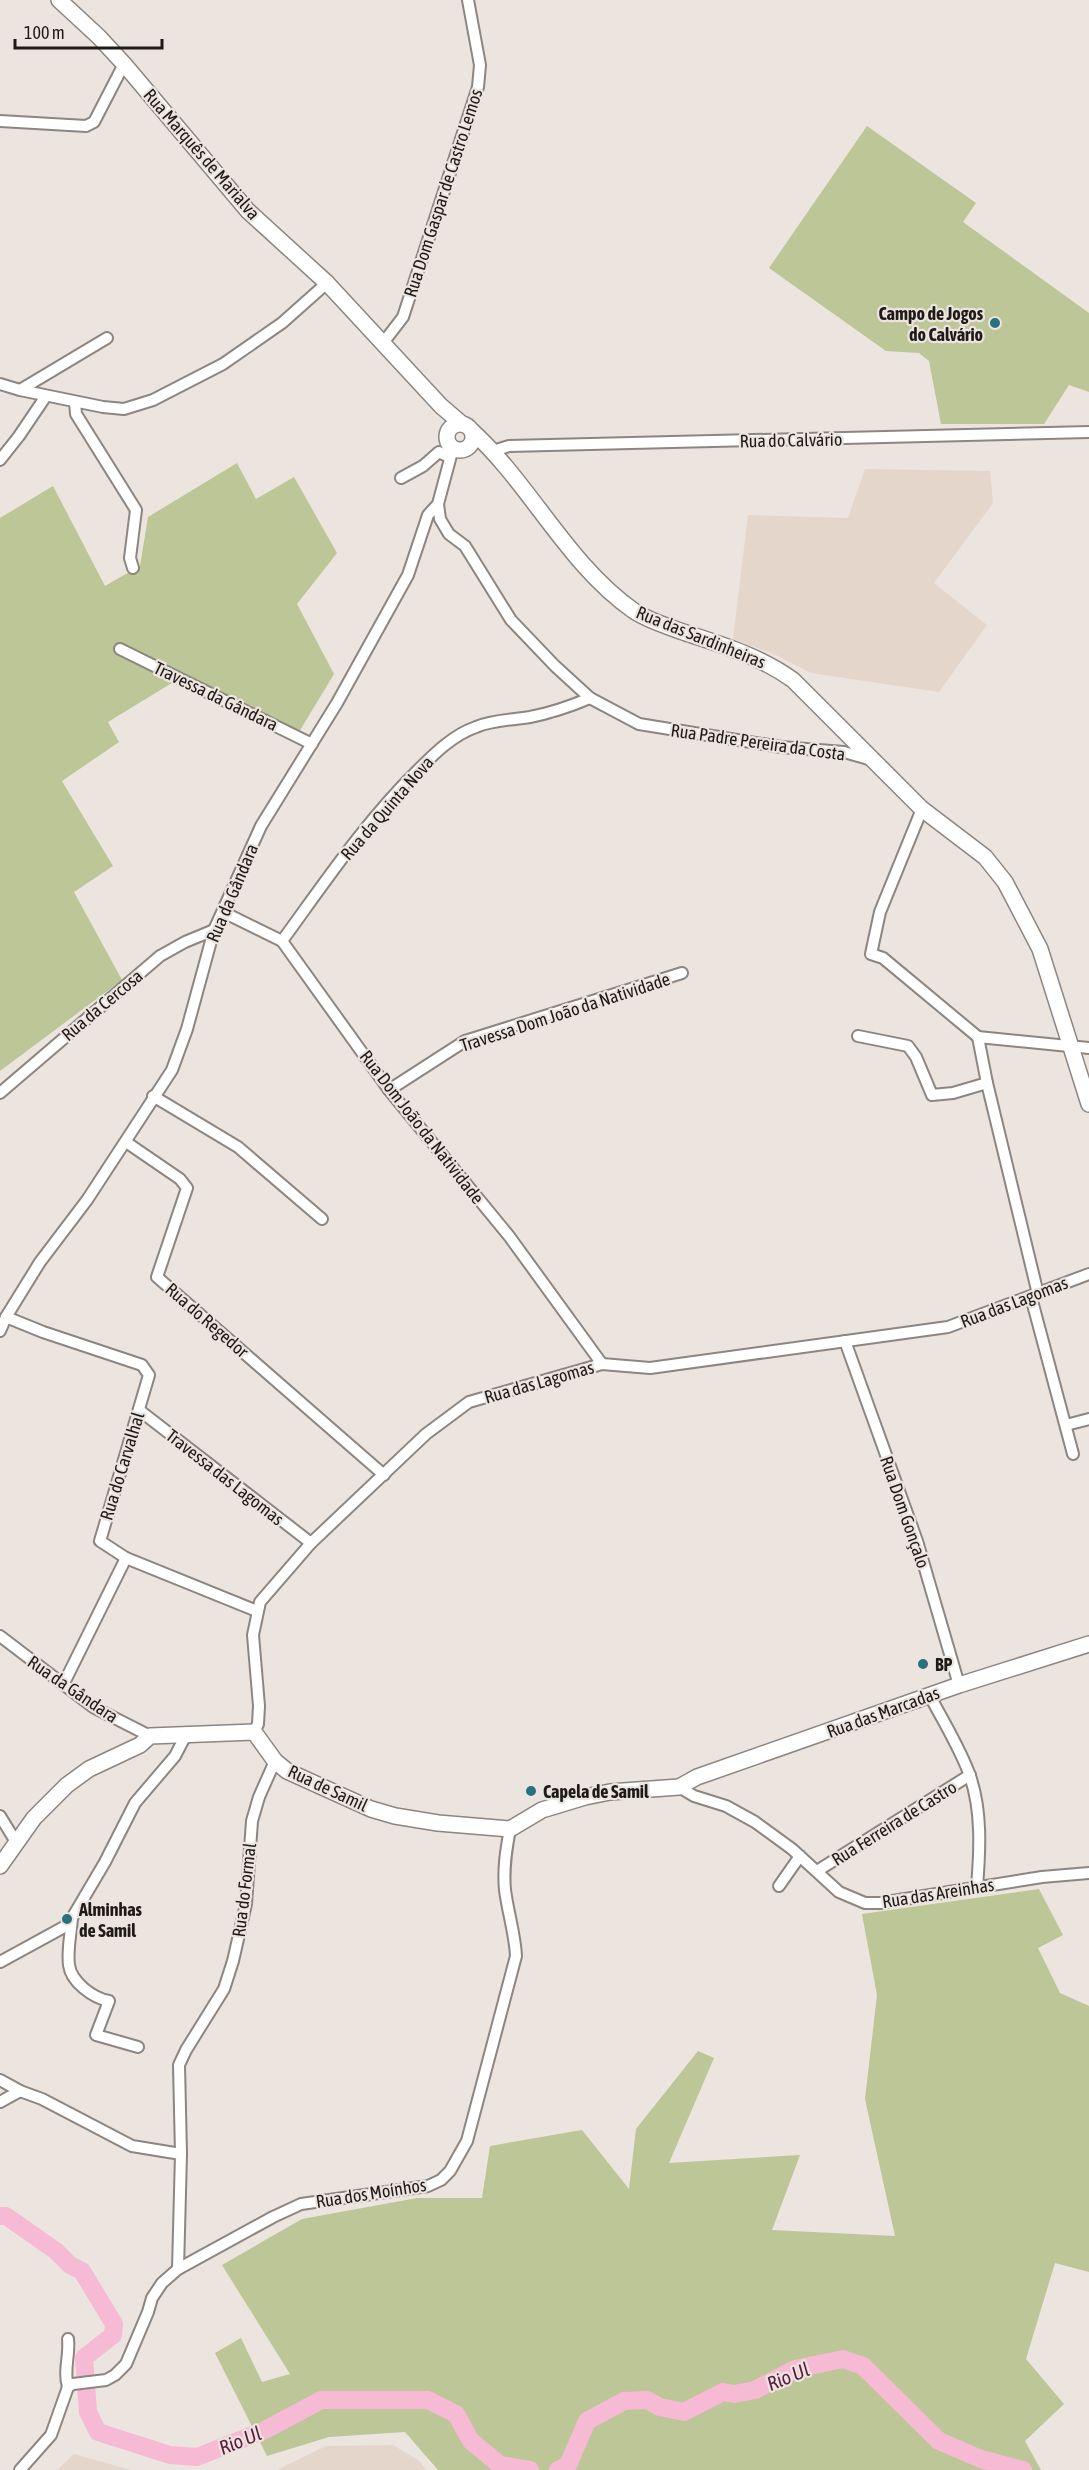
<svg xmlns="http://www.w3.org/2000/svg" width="1089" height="2470" font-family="'Asap Condensed',sans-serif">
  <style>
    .built { fill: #e5d6cc }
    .green { fill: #bcc696 }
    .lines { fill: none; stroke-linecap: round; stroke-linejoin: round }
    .river { stroke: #f6bad4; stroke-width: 18 }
    .street-casing { stroke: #8c8580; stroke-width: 14 }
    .secondary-casing { stroke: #8c8580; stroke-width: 18 }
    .street { stroke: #fff; stroke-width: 10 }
    .secondary { stroke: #fff; stroke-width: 15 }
    .poi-dot { fill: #2a707e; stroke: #ece4df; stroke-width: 2 }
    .labels { text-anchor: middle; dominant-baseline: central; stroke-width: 4.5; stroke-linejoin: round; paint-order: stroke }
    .street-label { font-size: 18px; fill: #1d1a18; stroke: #ece4df }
    .poi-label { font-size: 18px; font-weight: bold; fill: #1d1a18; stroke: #ece4df; text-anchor: start }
    .water-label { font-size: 20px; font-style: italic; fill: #5d193e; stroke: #ece4df }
  </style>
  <rect width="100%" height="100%" fill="#ece4df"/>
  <g class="built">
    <polygon points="865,469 990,471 993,503 934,583 987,625 939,692 811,673 776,655 733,639 748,515 848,518"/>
    <polygon points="393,2445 418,2460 427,2470 277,2470 326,2446"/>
    <polygon points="74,2454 131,2470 57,2470"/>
  </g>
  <g class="green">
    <polygon points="867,126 976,203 963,222 1089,313 1089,392 1069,385 1044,424 941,424 929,361 919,353 886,351 769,268"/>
    <polygon points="237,463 256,499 294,477 337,553 297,604 334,674 299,732 180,678 108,722 119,742 62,781 113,866 74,892 122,980 0,1071 0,518 53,486 105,586 140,566 148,517"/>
    <polygon points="1039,1889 1063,1935 1038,1948 1060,1993 1089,2006 1089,2272 1055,2263 1026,2359 1064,2404 1025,2441 1041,2470 438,2470 405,2432 329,2437 267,2456 215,2353 241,2338 262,2382 290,2374 222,2265 302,2219 417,2198 482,2198 490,2146 582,2130 629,2189 636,2129 698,2051 714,2058 669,2163 800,2155 772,2230 895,2236 865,2099 877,1995 862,1914"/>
  </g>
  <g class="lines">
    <g class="river">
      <polyline points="0,2216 6,2216 56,2251 70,2265 82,2271 114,2324 113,2335 84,2358 88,2412 98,2432 170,2455 197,2457 265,2430 321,2400 428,2400 456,2414 471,2441 500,2465 530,2470"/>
      <polyline points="558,2470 568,2465 587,2421 624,2401 647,2400 660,2407 684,2412 723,2392 734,2394 755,2390 795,2369 843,2359 863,2366 939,2441 981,2459 1023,2470"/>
    </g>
    <g class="street-casing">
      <g id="street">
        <polyline points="0,121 86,126 94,122 124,64"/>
        <polyline points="383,343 403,317 478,87 480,65 468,0"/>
        <polyline points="0,384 20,390 103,407 124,409 153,400 223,364 282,323 327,283"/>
        <polyline points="20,390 107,338"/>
        <polyline points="75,402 76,414 136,510 130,558 133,568"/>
        <polyline points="493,451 509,446 1089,432"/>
        <polyline points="0,460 19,436 46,396"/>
        <polyline points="401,478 423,466 439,452 449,457"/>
        <polyline points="438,504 440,519 449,534 465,546 511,620 555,666 590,698 639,724 781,747 844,752 872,760"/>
        <polyline points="120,649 312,744"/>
        <polyline points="922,809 880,912 871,954 883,958 978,1037"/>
        <polyline points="223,912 282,941 389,1090 509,1236 602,1364"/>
        <path d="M282 941C325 882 366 821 418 770 435 753 453 735 476 727 492 720 512 720 530 717 551 713 571 706 590 698"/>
        <polyline points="858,1036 908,1046 916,1057 932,1095 953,1093 987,1083 978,1037 1089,1048"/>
        <polyline points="987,1083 1038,1294"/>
        <polyline points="389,1090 465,1041 682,973"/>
        <polyline points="0,1093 160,956 185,942 214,930"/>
        <polyline points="153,1096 238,1147 322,1219"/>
        <polyline points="126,1142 180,1179 187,1188 157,1277 384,1475"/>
        <polyline points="1031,1297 1073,1454"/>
        <polyline points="6,1317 43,1332 142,1365 149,1375 100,1541 126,1558 257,1611"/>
        <polyline points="0,1331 6,1317 40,1262 87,1200 172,1070 187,1029 214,930 261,826 337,703 408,575 428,515 438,504 453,448"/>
        <polyline points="845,1341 917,1541 959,1685"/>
        <polyline points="139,1410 311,1543"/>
        <polyline points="1066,1425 1089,1419"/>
        <polyline points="0,1636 93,1707 150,1736"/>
        <polyline points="64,1683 126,1558"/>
        <path d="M930 1696C943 1721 961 1750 970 1776 982 1811 980 1850 977 1887"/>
        <polyline points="254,1732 258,1724 259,1706 253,1635 260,1602 311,1543 426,1434 469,1402 602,1364 650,1368 948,1327 1089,1274"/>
        <polyline points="679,1787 694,1796 726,1806 755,1822 792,1849 839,1892 865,1903 880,1903 1042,1877 1089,1873"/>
        <polyline points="0,1816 16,1842"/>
        <polyline points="817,1871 970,1775"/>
        <polyline points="779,1886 800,1856"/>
        <path d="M72 1918C71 1933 67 1950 69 1965 71 1982 93 1998 109 2001L96 2035 138 2047"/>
        <polyline points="0,1962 64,1927 72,1918 105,1862 135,1803 175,1756 187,1733"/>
        <polyline points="0,2080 20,2091 0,2102"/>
        <polyline points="20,2091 42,2099 132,2146 181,2154 178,2269"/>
        <polyline points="181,2154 179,2065 186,2050 224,1989 233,1961 246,1904 252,1821 259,1797 275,1761"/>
        <path d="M68 2387C63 2371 70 2355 68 2339"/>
        <path d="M20 2470 51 2435 68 2387 73 2384 106 2380 115 2375 126 2364 148 2312 152 2298 162 2283 178 2269 273 2217 301 2204 428 2186 441 2180 450 2171 467 2141 516 1956C515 1934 508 1913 505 1890 503 1869 506 1850 510 1829"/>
      </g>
    </g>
    <g class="secondary-casing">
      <g id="secondary">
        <polyline points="59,0 99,37 124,64 248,211 327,283 441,406 462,424"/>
        <circle cx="460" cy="437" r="13"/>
        <path d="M472 431C531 485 567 564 634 611 651 622 670 627 689 634 726 646 761 657 793 680L922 809 985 857 1005 882 1040 949 1089 1104"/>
        <polyline points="0,1866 34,1818 67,1785 89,1769 140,1745 150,1736 254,1732 275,1761 287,1771 371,1809 395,1816 438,1823 510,1829 542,1810 585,1797 610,1792 679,1787 697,1777 959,1685 1089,1644"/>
      </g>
    </g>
    <use href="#street" class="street"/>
    <use href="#secondary" class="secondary"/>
  </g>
  <g class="poi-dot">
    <circle cx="995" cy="323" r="6"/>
    <circle cx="923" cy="1664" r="6"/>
    <circle cx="531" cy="1791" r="6"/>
    <circle cx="67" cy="1919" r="6"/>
  </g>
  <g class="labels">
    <g class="street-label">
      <text transform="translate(202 154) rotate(49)">Rua Marquês de Marialva</text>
      <text transform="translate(443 193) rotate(-72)">Rua Dom Gaspar de Castro Lemos</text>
      <text transform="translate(791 440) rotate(-1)">Rua do Calvário</text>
      <text transform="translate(701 637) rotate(22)">Rua das Sardinheiras</text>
      <text transform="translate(216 696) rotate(26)">Travessa da Gândara</text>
      <text transform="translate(758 742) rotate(8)">Rua Padre Pereira da Costa</text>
      <text transform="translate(387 808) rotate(-49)">Rua da Quinta Nova</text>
      <text transform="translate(232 893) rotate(-67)">Rua da Gândara</text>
      <text transform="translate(102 1005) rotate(-40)">Rua da Cercosa</text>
      <text transform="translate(565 1012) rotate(-18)">Travessa Dom João da Natividade</text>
      <text transform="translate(422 1127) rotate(52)">Rua Dom João da Natividade</text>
      <text transform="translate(1014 1302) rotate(-21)">Rua das Lagomas</text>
      <text transform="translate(207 1320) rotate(41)">Rua do Regedor</text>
      <text transform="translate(539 1382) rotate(-16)">Rua das Lagomas</text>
      <text transform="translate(122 1466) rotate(-73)">Rua do Carvalhal</text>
      <text transform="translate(225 1477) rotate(38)">Travessa das Lagomas</text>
      <text transform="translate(905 1512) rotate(71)">Rua Dom Gonçalo</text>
      <text transform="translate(73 1689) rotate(34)">Rua da Gândara</text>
      <text transform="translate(883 1712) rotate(-20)">Rua das Marcadas</text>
      <text transform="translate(328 1788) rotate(25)">Rua de Samil</text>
      <text transform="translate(894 1823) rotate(-32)">Rua Ferreira de Castro</text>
      <text transform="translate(244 1890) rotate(-83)">Rua do Formal</text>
      <text transform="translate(938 1893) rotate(-9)">Rua das Areinhas</text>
      <text transform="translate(371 2193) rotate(-9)">Rua dos Moínhos</text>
    </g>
    <g class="poi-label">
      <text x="983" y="313" text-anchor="end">Campo de Jogos<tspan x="983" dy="21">do Calvário</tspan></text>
      <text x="935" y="1664">BP</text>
      <text x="543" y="1791">Capela de Samil</text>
      <text x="79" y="1909">Alminhas<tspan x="79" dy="21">de Samil</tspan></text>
    </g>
    <g class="water-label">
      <text transform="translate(788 2376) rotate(-22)">Rio Ul</text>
      <text transform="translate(240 2440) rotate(-22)">Rio Ul</text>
    </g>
  </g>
  <path d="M15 39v9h147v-9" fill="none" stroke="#1d1a18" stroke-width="3"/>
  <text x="24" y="39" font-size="18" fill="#1d1a18" stroke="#ece4df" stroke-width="4.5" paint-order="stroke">100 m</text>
</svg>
